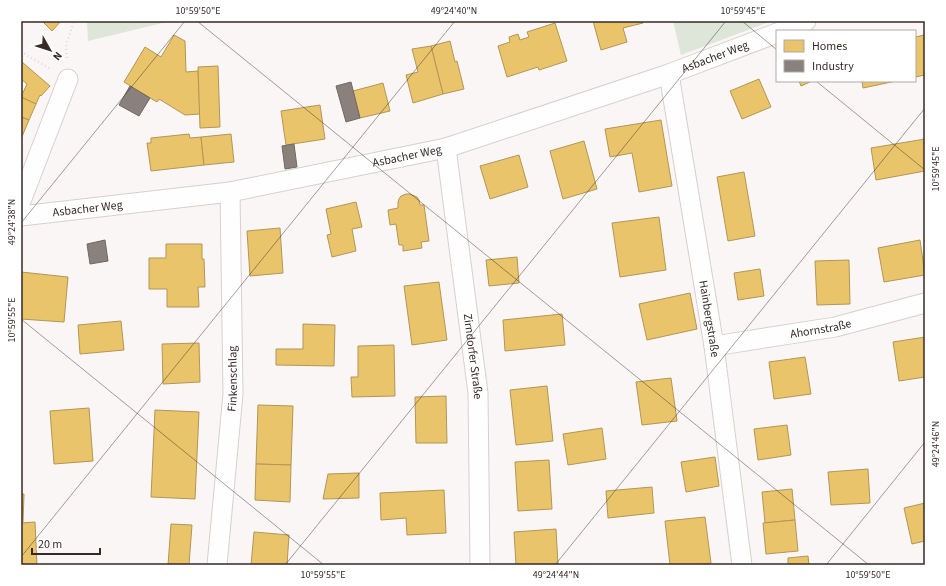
<svg xmlns="http://www.w3.org/2000/svg" width="946" height="586" font-family="'Source Sans 3',sans-serif">
  <style>
    .green { fill: #dee6d9 }
    .homes { fill: #e9c46a; stroke: #b39656 }
    .industry { fill: #8a817c; stroke: #716762 }
    .lines { fill: none; stroke-linecap: round; stroke-linejoin: round }
    .street-casing { stroke: #d7d0cd; stroke-width: 21 }
    .path { stroke: #dddcdc; stroke-width: 2.5; stroke-dasharray: 1 3; stroke-linecap: butt }
    .street { stroke: #fefefe; stroke-width: 19 }
    .ticks { fill: none; stroke: #362a26; stroke-width: 1; stroke-opacity: 0.45 }
    .labels { text-anchor: middle; dominant-baseline: central; stroke-width: 4; stroke-linejoin: round; paint-order: stroke }
    .street-label { font-size: 12px; fill: #362a26; stroke: #fff }
    .neatline { fill: none; stroke: #362a26; stroke-width: 1.5 }
    .ticks-label { font-size: 10px; text-anchor: middle; fill: #362a26 }
  </style>
  <rect width="100%" height="100%" fill="#faf6f5"/>
  <g class="green">
    <polygon points="87,21 171,21 88,41"/>
    <polygon points="673,21 772,21 681,55"/>
  </g>
  <g class="homes">
    <polygon points="42,21 61,21 52,31"/>
    <polygon points="593,21 642,21 643,23 623,28 627,42 601,50"/>
    <polygon points="555,23 567,61 539,70 538,67 507,77 498,46 510,42 509,37 518,34 520,40 529,37 527,32"/>
    <polygon points="174,35 185,41 186,72 198,71 200,114 185,115 159,99 157,102 124,82 145,47 161,57"/>
    <polygon points="925,35 925,75 915,77 915,37"/>
    <polygon points="450,41 455,62 457,61 464,89 443,94 431,46"/>
    <polygon points="431,46 443,94 413,103 406,75 418,72 412,49"/>
    <polygon points="22,62 50,86 41,96 40,95 36,104 21,97 27,84 21,79 21,63"/>
    <polygon points="218,66 220,127 200,128 198,67"/>
    <polygon points="759,79 771,107 742,119 730,91"/>
    <polygon points="799,81 812,81 801,86"/>
    <polygon points="862,81 896,81 863,88"/>
    <polygon points="383,83 390,111 360,118 353,91"/>
    <polygon points="21,97 36,104 29,120 21,117"/>
    <polygon points="320,105 325,139 286,145 281,111"/>
    <polygon points="21,117 29,120 21,139"/>
    <polygon points="661,120 672,186 639,192 632,153 610,157 605,129"/>
    <polygon points="189,134 190,138 201,137 204,165 151,171 147,143 151,143 151,138"/>
    <polygon points="231,134 234,162 204,165 201,137"/>
    <polygon points="925,139 925,171 876,180 871,148"/>
    <polygon points="584,141 597,189 563,199 550,151"/>
    <polygon points="519,155 528,187 490,199 480,166"/>
    <polygon points="744,172 755,236 728,241 717,177"/>
    <polygon points="406,194 410,194 417,197 419,200 420,205 424,205 429,241 421,242 422,248 403,251 403,245 399,245 396,224 390,225 388,210 398,208 398,202 399,199 401,196"/>
    <polygon points="356,202 362,227 352,229 356,251 332,257 327,235 331,234 326,209"/>
    <polygon points="659,217 666,270 620,277 612,223"/>
    <polygon points="280,228 283,273 250,276 247,231"/>
    <polygon points="920,240 925,275 884,282 878,248"/>
    <polygon points="166,244 202,244 202,259 204,259 205,287 198,287 199,307 167,307 167,289 149,289 149,258 166,258"/>
    <polygon points="517,257 519,283 489,286 486,260"/>
    <polygon points="849,260 850,304 817,305 815,261"/>
    <polygon points="760,269 764,296 738,300 734,273"/>
    <polygon points="21,272 68,277 64,322 21,319"/>
    <polygon points="439,282 447,340 412,345 404,286"/>
    <polygon points="690,293 697,329 647,340 639,304"/>
    <polygon points="562,314 565,345 505,351 503,320"/>
    <polygon points="121,321 124,350 80,354 78,325"/>
    <polygon points="303,324 335,325 334,366 276,365 276,349 303,349"/>
    <polygon points="925,337 925,377 899,381 893,342"/>
    <polygon points="199,343 200,382 163,384 162,344"/>
    <polygon points="394,345 395,396 352,397 351,377 358,377 358,346"/>
    <polygon points="805,357 811,394 774,399 769,362"/>
    <polygon points="671,378 677,421 642,425 636,382"/>
    <polygon points="547,386 553,441 516,445 510,390"/>
    <polygon points="446,396 447,443 416,443 415,397"/>
    <polygon points="258,405 293,406 291,465 256,464"/>
    <polygon points="89,408 93,461 54,464 50,411"/>
    <polygon points="155,410 199,412 195,499 151,497"/>
    <polygon points="787,425 791,455 758,460 754,429"/>
    <polygon points="602,428 606,459 568,465 563,434"/>
    <polygon points="715,457 719,486 686,492 681,462"/>
    <polygon points="549,460 552,509 518,511 515,462"/>
    <polygon points="256,464 291,465 290,502 255,500"/>
    <polygon points="868,469 870,503 831,505 828,472"/>
    <polygon points="359,473 359,498 323,499 328,474"/>
    <polygon points="652,487 654,513 608,518 606,491"/>
    <polygon points="792,489 795,520 765,523 762,492"/>
    <polygon points="444,490 446,533 407,535 406,518 381,520 380,493"/>
    <polygon points="21,494 24,494 23,522 21,523"/>
    <polygon points="925,503 925,541 912,544 904,508"/>
    <polygon points="705,517 711,563 698,565 670,565 665,521"/>
    <polygon points="795,520 798,551 766,554 763,523"/>
    <polygon points="35,522 37,565 21,565 21,523"/>
    <polygon points="171,524 192,525 189,565 168,565"/>
    <polygon points="556,529 558,565 516,565 514,532"/>
    <polygon points="254,532 289,535 287,565 251,565"/>
    <polygon points="808,556 809,565 788,565 788,558"/>
  </g>
  <g class="industry">
    <polygon points="351,82 360,118 346,122 336,86"/>
    <polygon points="130,86 150,98 139,116 119,105"/>
    <polygon points="294,144 297,167 285,169 282,146"/>
    <polygon points="105,240 108,261 90,264 87,244"/>
  </g>
  <g class="lines">
    <g class="street-casing">
      <g id="street">
        <polyline points="781,31 806,21"/>
        <path id="s1" d="M669 74 714 346 742 565"/>
        <path id="s2" d="M446 148 478 393 480 565"/>
        <polyline points="21,201 68,79"/>
        <path id="s3" d="M21 216 230 192 446 148 669 74 777 33"/>
        <path id="s4" d="M714 346 835 327 925 303"/>
        <path id="s5" d="M217 565 233 394 230 192"/>
      </g>
    </g>
    <g class="path">
      <polyline points="21,51 28,56 51,69"/>
      <polyline points="67,58 66,45 74,21"/>
    </g>
    <use href="#street" class="street"/>
  </g>
  <path class="ticks" d="M197 21 869 565M742 21 777 50M816 81 925 170M21 223 185 21M21 319 324 565M21 557 455 21M285 565 726 21M555 565 925 108M826 565 925 442"/>
  <g class="labels">
    <g class="street-label">
      <text stroke="none"><textPath href="#s3" startOffset="715">Asbacher Weg</textPath></text>
      <text stroke="none"><textPath href="#s3" startOffset="391">Asbacher Weg</textPath></text>
      <text stroke="none"><textPath href="#s3" startOffset="67">Asbacher Weg</textPath></text>
      <text stroke="none"><textPath href="#s1" startOffset="248">Hainbergstraße</textPath></text>
      <text stroke="none"><textPath href="#s4" startOffset="108">Ahornstraße</textPath></text>
      <text stroke="none"><textPath href="#s2" startOffset="210">Zirndorfer Straße</textPath></text>
      <text stroke="none"><textPath href="#s5" startOffset="187">Finkenschlag</textPath></text>
    </g>
  </g>
  <rect width="946" height="586" fill="none" stroke="#ffffff" stroke-width="44"/>
  <rect x="776" y="30" width="140" height="52" fill="#ffffff" stroke="#afaaa8"/>
  <rect x="784" y="40" width="20" height="12" fill="#e9c46a" stroke="#afaaa8"/>
  <text x="812" y="50" font-size="12" fill="#362a26">Homes</text>
  <rect x="784" y="60" width="20" height="12" fill="#8a817c" stroke="#afaaa8"/>
  <text x="812" y="70" font-size="12" fill="#362a26">Industry</text>
  <g transform="translate(50 50) rotate(129)" stroke="#ffffff" stroke-width="3" paint-order="stroke">
  <path d="M0-3L7 15L0 10L-7 15Z" fill="#362a26"/>
  <text y="-6" font-size="11" font-weight="bold" text-anchor="middle" fill="#362a26">N</text>
  </g>
  <path d="M32 548v6h68v-6" fill="none" stroke="#362a26" stroke-width="2"/>
  <text x="38" y="548" font-size="12" fill="#362a26" stroke="#ffffff" stroke-width="3" paint-order="stroke">20 m</text>
  <rect x="22" y="22" width="902" height="542" class="neatline"/>
  <g class="ticks-label">
    <text x="198" y="14">10°59'50"E</text>
    <text x="454" y="14">49°24'40"N</text>
    <text x="743" y="14">10°59'45"E</text>
    <text transform="translate(935 169) rotate(-90)" y="4">10°59'45"E</text>
    <text transform="translate(11 222) rotate(-90)" y="4">49°24'38"N</text>
    <text transform="translate(11 320) rotate(-90)" y="4">10°59'55"E</text>
    <text transform="translate(935 444) rotate(-90)" y="4">49°24'46"N</text>
    <text x="323" y="578">10°59'55"E</text>
    <text x="556" y="578">49°24'44"N</text>
    <text x="868" y="578">10°59'50"E</text>
  </g>
</svg>
